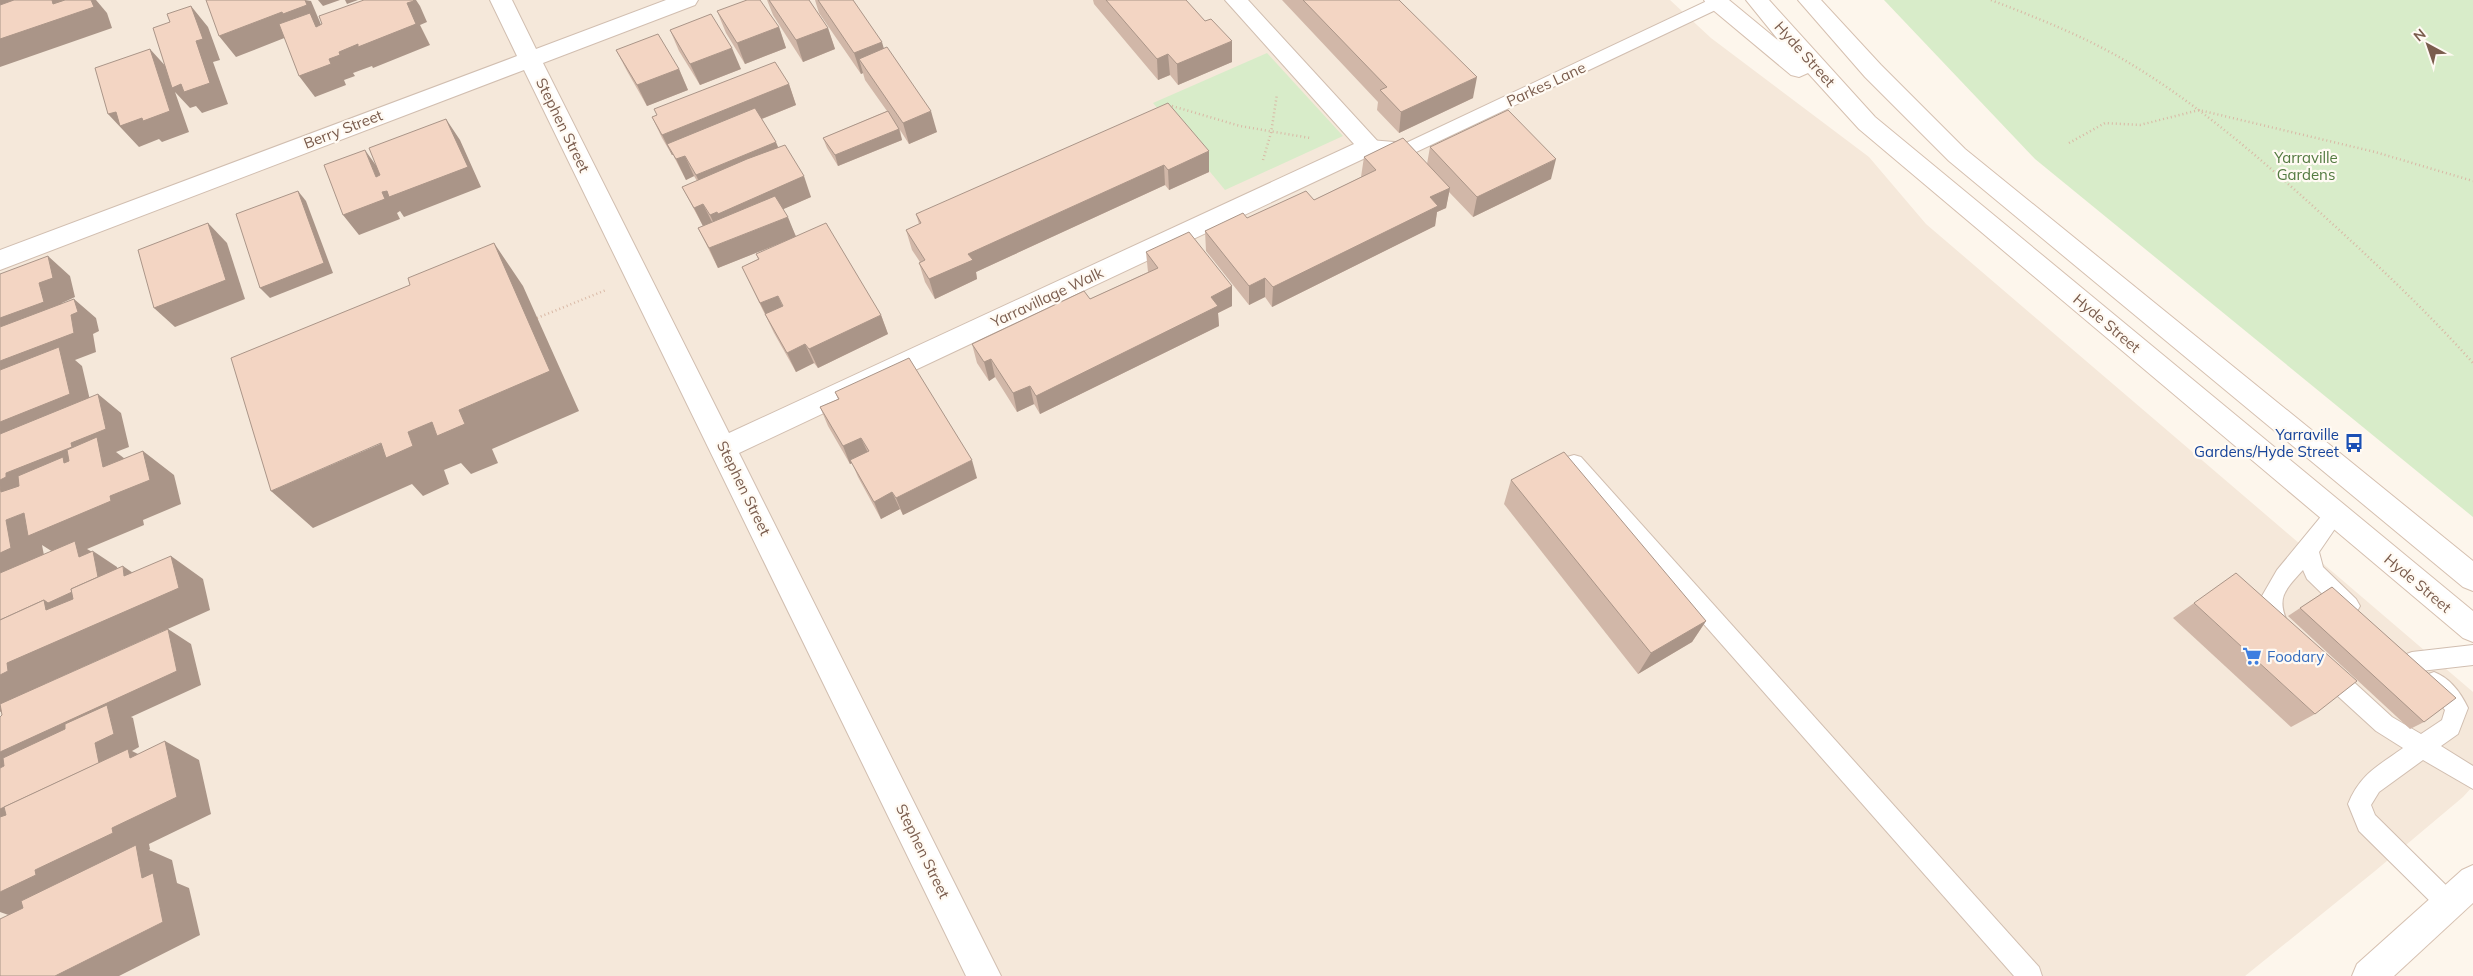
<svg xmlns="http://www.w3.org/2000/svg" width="2473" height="976" font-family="Mulish,sans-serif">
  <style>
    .residential { fill: #f5e8da }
    .green { fill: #d8ecc9 }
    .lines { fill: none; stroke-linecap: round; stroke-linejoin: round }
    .lane-casing { stroke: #d1beb0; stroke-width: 2 }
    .street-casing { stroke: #d1beb0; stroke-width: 2 }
    .secondary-casing { stroke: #d6c0b0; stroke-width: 2 }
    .path { stroke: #d9b8a5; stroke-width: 2.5; stroke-dasharray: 1 3; stroke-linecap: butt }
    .lane { fill: #fff; fill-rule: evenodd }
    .street { fill: #fff; fill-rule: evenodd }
    .secondary { fill: #fff; fill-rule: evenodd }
    .wall { fill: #d1b7a8 }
    .shaded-wall { fill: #aa9588 }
    .building { fill: #f3d5c3; stroke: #aa9588 }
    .labels { text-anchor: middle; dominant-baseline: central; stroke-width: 4.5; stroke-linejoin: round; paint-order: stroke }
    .street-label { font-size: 15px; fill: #7a5c4d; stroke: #fffaf3 }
    .park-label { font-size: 15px; fill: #537a41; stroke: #fffaf3 }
    .transit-label { font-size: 15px; fill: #164399; stroke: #fffaf3; text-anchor: end }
    .shop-label { font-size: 15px; fill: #366cbe; stroke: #fffaf3; text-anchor: start }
  </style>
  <rect width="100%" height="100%" fill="#fdf6ec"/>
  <polygon class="residential" points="0,0 1670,0 1711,38 1869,157 1926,224 2473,692 2473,786 2463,797 2375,871 2245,976 0,976"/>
  <g class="green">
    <polygon points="1884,0 2473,0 2473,517 2035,159"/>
    <polygon points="1267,53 1343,136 1225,190 1153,103"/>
  </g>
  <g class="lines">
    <g class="lane-casing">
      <g id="lane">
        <polygon points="1709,0 1725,0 1726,2 1724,6 1414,153 1408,155 1370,152 1364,150 1361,146 1364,142 1370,140 1406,143"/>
        <polygon points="1574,455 1581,457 2039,967 2042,976 2014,976 1567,469 1564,463 1567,457"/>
        <path d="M2335 505 2342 508 2345 514 2319 552 2323 567 2356 599 2360 606 2356 613 2349 615 2342 613 2307 579 2303 570C2282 593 2276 599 2290 628L2287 635 2279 638 2271 635 2262 617 2260 606 2262 596 2277 570 2328 508Z"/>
        <polygon points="2473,645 2473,665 2412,672 2404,669 2401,662 2404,655 2412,652"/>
        <path d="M2326 661 2334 664 2392 717 2421 734 2442 720 2445 710 2426 689 2423 682 2426 675 2434 672C2450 678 2461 693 2468 708L2458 734 2441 746 2473 766V789L2423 760 2379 792 2371 805 2375 815 2457 896 2461 904 2457 912 2449 916 2441 912 2359 831 2348 804C2360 774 2378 766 2403 748L2376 731 2318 678 2315 671 2318 664Z"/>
      </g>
    </g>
    <g class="street-casing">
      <polygon id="street" points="490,0 512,0 536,49 666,0 698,0 695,5 543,63 729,433 1354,144 1225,0 1248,0 1382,146 1378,152 739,453 1001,976 966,976 524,70 0,270 0,250 517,56"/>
    </g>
    <g class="secondary-casing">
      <g id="secondary">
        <polygon points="1704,0 1729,0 1780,42 1746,0 1769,0 1875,117 2473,611 2473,642 2463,638 1859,129 1808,73 1799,77 1791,75 1707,5"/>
        <polygon points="1798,0 1821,0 1881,65 1965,149 2473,561 2473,591 2463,587 1949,161 1865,77"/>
        <polygon points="2473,865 2473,903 2394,976 2352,976 2357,964 2462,870"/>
      </g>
    </g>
    <g class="path">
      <path d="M1991 0C2035 17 2078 34 2119 57 2190 98 2253 152 2314 207 2369 257 2423 307 2473 363"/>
      <polyline points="1172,106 1240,126 1310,138"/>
      <polyline points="2069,143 2105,123 2140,125 2199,110 2375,152 2473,181"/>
      <polyline points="1263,160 1271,133 1277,94"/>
      <polyline points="537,318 606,290"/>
    </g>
    <use href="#lane" class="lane"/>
    <use href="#street" class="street"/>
    <use href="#secondary" class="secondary"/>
  </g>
  <g class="wall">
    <polygon points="767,0 809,0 828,28 835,49 803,62 773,15"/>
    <polygon points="815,0 853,0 937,132 909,144 900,130 902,140 838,166 827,148 823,138 887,111 865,80 863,73 861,74 819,13"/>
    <polygon points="1093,0 1186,0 1232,62 1178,85 1170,75 1158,80 1094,4"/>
    <polygon points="1282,0 1399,0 1473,98 1399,133 1377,110 1378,102"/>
    <polygon points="717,11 779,27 786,48 745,64 726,33"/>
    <polygon points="670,30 741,69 700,85 679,51"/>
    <polygon points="616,50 679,69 688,90 647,106 627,71"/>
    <polygon points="789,84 796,105 762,119 778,147 811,197 783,209 796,236 881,315 888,334 818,368 814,363 796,372 774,333 742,267 758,259 756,254 788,240 718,268 698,228 703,226 682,187 697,181 694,176 686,180 673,155 672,155 662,138 652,117"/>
    <polygon points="1430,147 1551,179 1473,217 1449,192 1446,208 1437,212 1435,226 1272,307 1265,297 1249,305 1206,251 1205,231 1247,218 1314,200 1361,177 1364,157 1427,164"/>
    <polygon points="1209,151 1209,172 1169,190 1165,185 976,272 977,279 935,299 925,282 919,263 920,262 912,250 906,230 919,224 916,214"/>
    <polygon points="1146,252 1232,286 1232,306 1218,313 1219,326 1040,414 1034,404 1017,412 995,377 989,381 977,363 972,344 1090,299 1148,272"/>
    <polygon points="835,392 977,478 903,515 900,509 881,519 858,477 852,463 850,464 828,426 820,407 838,399"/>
    <polygon points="1511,480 1706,621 1692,642 1638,674 1504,504"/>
    <polygon points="2332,587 2424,722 2410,729 2288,616"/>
    <polygon points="2194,603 2315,714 2291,727 2173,618"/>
  </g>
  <g class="shaded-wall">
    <polygon points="0,0 96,0 107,13 112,28 0,67"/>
    <polygon points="305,0 311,1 322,27 297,33 236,57 219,36"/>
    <polygon points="318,0 340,0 323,6"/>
    <polygon points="345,0 358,0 347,4"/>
    <polygon points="413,0 416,0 420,6 427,22 420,25 430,45 373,68 372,66 353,73 355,76 344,80 346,85 315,97 299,76 329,59 407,3"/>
    <polygon points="191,6 208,27 220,60 213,62 228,104 202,113 196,106 190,108 175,92 189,132 162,142 159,139 139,147 108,114 150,49 169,70 196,41"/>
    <polygon points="779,27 786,48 745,64 737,43"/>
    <polygon points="828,28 835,49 803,62 796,40"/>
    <polygon points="1232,41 1232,62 1178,85 1177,64"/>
    <polygon points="882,42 888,63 859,59 863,73 861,74 854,53"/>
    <polygon points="732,48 741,69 700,85 690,64"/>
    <polygon points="1168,54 1170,75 1158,80 1157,59"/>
    <polygon points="679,69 688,90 647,106 637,85"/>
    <polygon points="1477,77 1473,98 1399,133 1401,112"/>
    <polygon points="789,84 796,105 674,154 667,144 673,155 672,155 662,135"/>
    <polygon points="931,111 937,132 909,144 903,123"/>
    <polygon points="446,119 460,140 481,187 404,217 400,211 397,213 400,219 359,235 343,215 376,177 365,150 380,171"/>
    <polygon points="899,129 902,140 838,166 835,155"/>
    <polygon points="776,142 784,162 705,195 696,175"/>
    <polygon points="1209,151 1209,172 1169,190 1168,170"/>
    <polygon points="685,156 694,176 686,180 676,159"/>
    <polygon points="1556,159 1551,179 1473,217 1477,197"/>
    <polygon points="1164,165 1165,185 976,272 977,279 935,299 929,279 968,254"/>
    <polygon points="804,176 811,197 727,234 719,235 710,215"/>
    <polygon points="1450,188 1446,208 1437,212 1435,226 1272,307 1273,287 1430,197"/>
    <polygon points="298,191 306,201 333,273 270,298 260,288"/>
    <polygon points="703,204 713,224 704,228 694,208"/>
    <polygon points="788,217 796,237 718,268 709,248"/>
    <polygon points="208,223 227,243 245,299 175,327 154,308"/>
    <polygon points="494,243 523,286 579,411 492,449 498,463 471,474 461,463 444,470 449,484 423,496 412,484 313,528 271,491 459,410"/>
    <polygon points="48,256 70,276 75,297 62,303 66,321 0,346 0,318"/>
    <polygon points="1265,278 1265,297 1249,305 1249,286"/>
    <polygon points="1232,286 1232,306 1218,313 1219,326 1040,414 1036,396 1211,297"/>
    <polygon points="778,296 786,315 767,317 760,303"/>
    <polygon points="74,299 96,318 99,331 93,334 96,352 75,360 82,366 93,413 0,450 0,361 71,315"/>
    <polygon points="881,315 888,334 818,368 809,349"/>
    <polygon points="805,344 814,363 796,372 787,353"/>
    <polygon points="991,359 995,377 989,381 984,362"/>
    <polygon points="1030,386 1034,404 1017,412 1013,393"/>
    <polygon points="98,394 121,413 129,447 116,452 129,462 143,451 174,475 181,504 143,520 144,525 87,549 94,553 93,551 117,567 123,596 124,576 123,566 156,589 171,556 203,579 210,610 45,684 46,691 0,712 0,650 44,600 64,559 42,545 47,571 0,591 0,553 6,520 24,513 111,501 0,507 0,480 6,473 71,443"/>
    <polygon points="861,438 869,455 850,464 843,446"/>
    <polygon points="972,460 977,478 903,515 896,498"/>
    <polygon points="892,492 900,509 881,519 874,502"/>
    <polygon points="1706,621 1692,642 1638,674 1651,653"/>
    <polygon points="168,629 191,644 201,685 131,717 133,718 139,747 132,751 164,767 0,828 0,752"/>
    <polygon points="165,741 199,760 211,814 149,844 150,849 149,850 172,860 177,883 189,888 200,935 119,976 55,976 17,918 0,912 0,892 35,870 112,828"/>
  </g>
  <g class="building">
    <polygon points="14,0 52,0 53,4 65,0 91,0 94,7 0,39 0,5"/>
    <polygon points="206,0 305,0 307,5 283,14 282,12 219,36"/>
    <polygon points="364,0 413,0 414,1 407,3 416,24 358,47 358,44 339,52 340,55 329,59 331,64 299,76 279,24 310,13 316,27 322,24 319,16"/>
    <polygon points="747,0 760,0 779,27 737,43 717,11"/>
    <polygon points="769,0 809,0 828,28 796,40"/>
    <polygon points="818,0 853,0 882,42 854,53"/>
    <polygon points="1106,0 1186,0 1205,21 1211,19 1232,41 1177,64 1168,54 1157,59"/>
    <polygon points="1303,0 1399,0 1477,77 1401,112 1380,90 1387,87"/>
    <polygon points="191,6 203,39 196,41 210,83 184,92 181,84 172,88 153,28 170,22 167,14"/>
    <polygon points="711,14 732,48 690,64 670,30"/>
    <polygon points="658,34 679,69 637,85 616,50"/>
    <polygon points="887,47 931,111 903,123 859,59"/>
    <polygon points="150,49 170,111 143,121 142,118 120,126 116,112 108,114 95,68"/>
    <polygon points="775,62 789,84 662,135 652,117 657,115 654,109"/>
    <polygon points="1168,103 1209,151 1168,170 1164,165 968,254 973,260 929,279 919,263 925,260 906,230 921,223 916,214"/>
    <polygon points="755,108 776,142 696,175 685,156 676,159 667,144"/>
    <polygon points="1508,110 1556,159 1477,197 1430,147"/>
    <polygon points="888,111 899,129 835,155 823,138"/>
    <polygon points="446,119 468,167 389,197 387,191 382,192 385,199 343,215 324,165 365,150 376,177 380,175 369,148"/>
    <polygon points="1403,138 1450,188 1430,197 1438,206 1273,287 1265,278 1249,286 1205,231 1243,213 1247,218 1306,191 1314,200 1376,170 1364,157"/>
    <polygon points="785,145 804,176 718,214 717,212 710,215 703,204 694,208 682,187 747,159"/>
    <polygon points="298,191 324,263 260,288 236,214"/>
    <polygon points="775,196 788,217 709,248 698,228"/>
    <polygon points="208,223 226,280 154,308 138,250"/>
    <polygon points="826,223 881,315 809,349 805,344 787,353 765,314 783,306 778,296 760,303 742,267 759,259 756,254"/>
    <polygon points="1189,232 1232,286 1211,297 1218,306 1036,396 1030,386 1013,393 991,359 984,362 972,344 1084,291 1090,299 1158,268 1146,252"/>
    <polygon points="494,243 550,371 459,410 465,424 437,436 432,422 408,432 413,446 386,458 381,443 271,491 231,358 410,285 408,278"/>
    <polygon points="48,256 53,278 39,283 44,302 0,318 0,274"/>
    <polygon points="74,299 78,312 71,315 74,333 0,361 0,327"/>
    <polygon points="59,347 70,394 0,422 0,370"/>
    <polygon points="909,358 972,460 896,498 892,492 874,502 850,460 869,451 861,438 843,446 820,407 839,399 835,392"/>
    <polygon points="98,394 106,429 71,443 72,447 6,473 6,477 0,480 0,434"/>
    <polygon points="97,437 103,467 143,451 150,480 110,496 111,501 28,536 24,513 6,520 11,548 0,553 0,486 1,492 19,486 18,476 63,457 64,463 69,461 67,450"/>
    <polygon points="1564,452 1706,621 1651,653 1511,480"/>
    <polygon points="75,541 79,557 93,551 98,577 71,589 72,592 48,603 44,600 0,620 0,573"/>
    <polygon points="171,556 179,588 7,663 8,671 0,675 0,620 44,600 46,610 73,599 71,589 123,566 124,576"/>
    <polygon points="2236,573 2357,681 2315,714 2194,603"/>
    <polygon points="2332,587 2456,698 2424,722 2300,608"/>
    <polygon points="168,629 177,671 0,752 0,717 2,715 0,704"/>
    <polygon points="107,705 114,734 95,743 99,763 0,809 0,768 4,766 3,758 65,729 65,724"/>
    <polygon points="165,741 177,797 112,828 113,833 35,870 36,875 0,892 0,817 6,815 4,807 128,749 130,758"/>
    <polygon points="136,845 142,878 153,873 163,922 55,976 0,976 0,919 23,908 21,901"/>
  </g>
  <defs>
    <g id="bus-bare" transform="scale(1.5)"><path d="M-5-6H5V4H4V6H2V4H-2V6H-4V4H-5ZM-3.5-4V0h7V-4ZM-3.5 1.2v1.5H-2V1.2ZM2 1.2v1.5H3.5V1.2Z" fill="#1a4fb4" stroke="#fffaf3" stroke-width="2.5" paint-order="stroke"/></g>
    <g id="supermarket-bare" transform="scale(1.5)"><path d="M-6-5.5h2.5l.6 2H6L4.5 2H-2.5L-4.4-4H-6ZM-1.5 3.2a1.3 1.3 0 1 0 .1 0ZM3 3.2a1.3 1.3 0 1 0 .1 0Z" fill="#3f7fe0" stroke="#fffaf3" stroke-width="2.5" paint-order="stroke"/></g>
  </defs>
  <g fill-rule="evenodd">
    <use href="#bus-bare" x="2354" y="443"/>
    <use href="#supermarket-bare" x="2252" y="656"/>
  </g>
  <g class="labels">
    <g class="street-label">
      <text transform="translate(1805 54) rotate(48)">Hyde Street</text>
      <text transform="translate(1546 84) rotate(-25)">Parkes Lane</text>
      <text transform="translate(563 125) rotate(64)">Stephen Street</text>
      <text transform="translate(343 129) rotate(-21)">Berry Street</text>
      <text transform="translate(1047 297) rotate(-25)">Yarravillage Walk</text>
      <text transform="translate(2107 323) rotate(40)">Hyde Street</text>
      <text transform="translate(744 488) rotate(64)">Stephen Street</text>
      <text transform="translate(2418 583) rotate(40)">Hyde Street</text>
      <text transform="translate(923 851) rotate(64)">Stephen Street</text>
    </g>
    <g class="park-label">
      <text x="2306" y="157">Yarraville<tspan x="2306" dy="17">Gardens</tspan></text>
    </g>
    <g class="transit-label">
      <text x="2339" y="434">Yarraville<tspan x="2339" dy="17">Gardens/Hyde Street</tspan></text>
    </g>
    <g class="shop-label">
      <text x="2267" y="656">Foodary</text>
    </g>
  </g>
  <g transform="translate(2428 45) rotate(320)" stroke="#fffaf3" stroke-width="4" paint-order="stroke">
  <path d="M0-4L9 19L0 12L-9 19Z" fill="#7a5c4d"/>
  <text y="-8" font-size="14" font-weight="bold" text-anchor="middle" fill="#7a5c4d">N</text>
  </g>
</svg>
